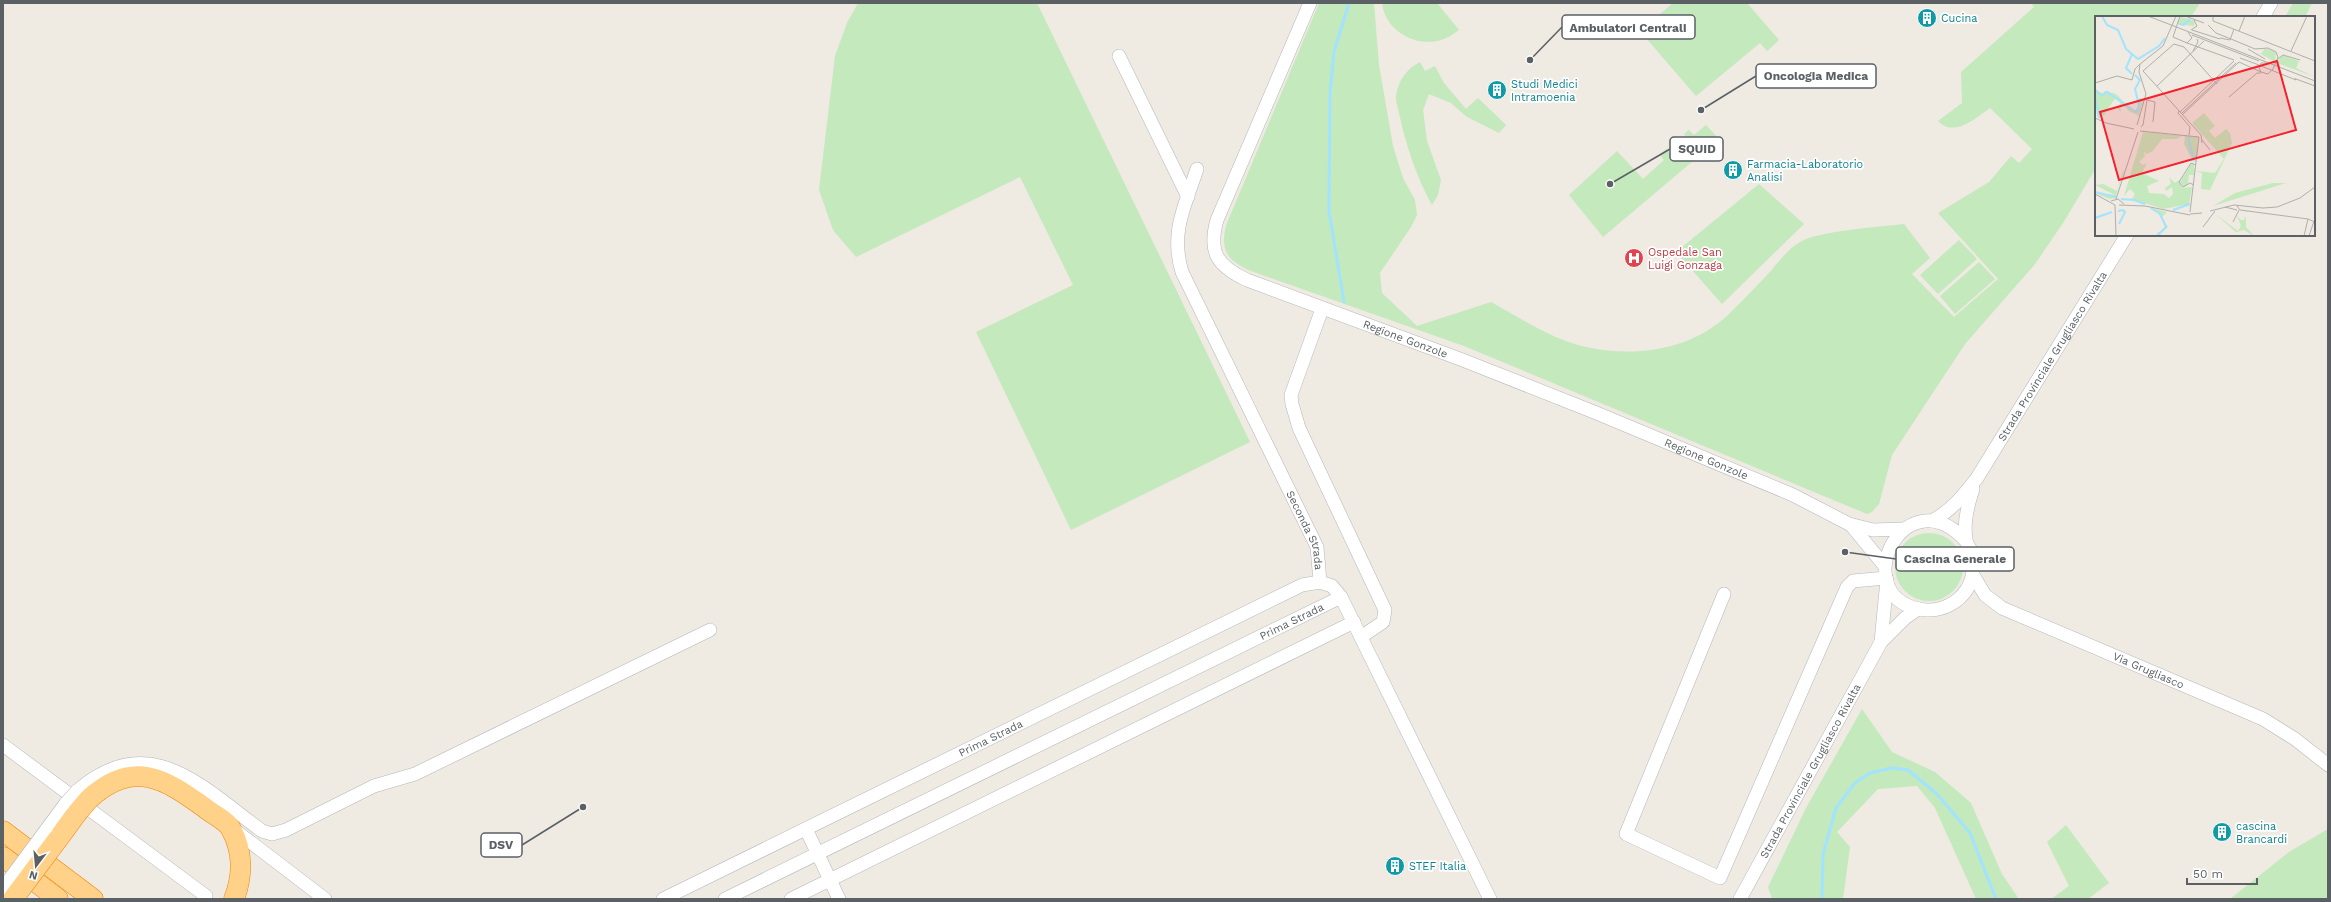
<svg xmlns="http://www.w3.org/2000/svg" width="2331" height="902" font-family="'Work Sans',sans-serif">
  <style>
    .green { fill: #c3e9bd }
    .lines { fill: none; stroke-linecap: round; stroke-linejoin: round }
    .stream { stroke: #a2e3ff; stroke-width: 3 }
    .minor-casing { stroke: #b3b7bb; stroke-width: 14 }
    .highway-casing { stroke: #f18400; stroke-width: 21 }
    .minor { stroke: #fff; stroke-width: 13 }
    .highway { stroke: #ffd189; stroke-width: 20 }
    .minor-bridge-casing { stroke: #b3b7bb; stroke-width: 14; stroke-linecap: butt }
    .highway-bridge-casing { stroke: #f18400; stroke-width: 21; stroke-linecap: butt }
    .minor-bridge { stroke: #fff; stroke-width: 13 }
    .highway-bridge { stroke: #ffd189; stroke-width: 20 }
    .labels { text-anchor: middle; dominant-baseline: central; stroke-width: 3.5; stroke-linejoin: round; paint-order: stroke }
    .culture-label { font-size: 11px; fill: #0d838f; stroke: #fff; text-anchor: start }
    .health-label { font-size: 11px; fill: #be3a42; stroke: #fff; text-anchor: start }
    .street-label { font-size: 11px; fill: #5b6065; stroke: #fff }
    .inset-river { fill: none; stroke: #a2e3ff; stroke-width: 2 }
    .inset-road { fill: none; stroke: #b0afac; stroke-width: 1 }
    .view { fill: #f7202d; fill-opacity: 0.15; stroke: #f7202d; stroke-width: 2 }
    .inset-edge { fill: none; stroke: #5b6065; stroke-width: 2 }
    .leader { fill: none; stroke: #5b6065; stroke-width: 1.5 }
    .callout-dot { fill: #5b6065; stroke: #fff; stroke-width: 1.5 }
    .callout { fill: #fff; stroke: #5b6065; stroke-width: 1.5 }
    .callout-label { font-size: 12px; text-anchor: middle; font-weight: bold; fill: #5b6065 }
  </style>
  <rect width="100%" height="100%" fill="#efeae2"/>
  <g class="green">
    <polygon points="858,3 1037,3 1250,442 1071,530 976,332 1073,285 1020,177 856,257 833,230 819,190 835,56 847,23"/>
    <path d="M1319 3H1374L1379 65 1393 146 1403 178 1415 200 1417 215 1411 227 1380 273 1382 293 1417 326 1491 302C1520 318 1553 340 1586 347 1637 358 1692 350 1730 313 1742 301 1754 289 1766 276 1777 265 1786 250 1800 242 1818 231 1879 227 1904 224L1930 258 1912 274 1954 317 1998 279 1938 213 1989 182 2011 156 2019 163 2032 149 1990 108C1976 118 1954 138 1938 121L1962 103 1961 72 2034 7 2031 3H2200L2191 17H2096V168L2063 223 2035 264 1965 344 1892 455 1879 504 1872 512 1867 514 1464 346 1251 271C1227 261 1219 249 1227 223Z"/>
    <path d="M1382 3H1437L1459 30C1452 35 1446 39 1437 41 1412 46 1385 29 1382 3Z"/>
    <polygon points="1673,3 1747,3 1779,40 1767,51 1760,43 1696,96 1640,31"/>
    <polygon points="2293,3 2312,3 2305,17 2285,17"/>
    <path d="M1420 62 1425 71 1435 66 1444 83 1466 109 1478 98 1506 125 1499 133 1467 117 1451 103 1429 94 1423 110 1427 141 1441 180 1438 195 1432 205C1416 176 1406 145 1399 113 1398 107 1395 100 1396 95 1399 79 1407 69 1420 62Z"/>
    <polygon points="1706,125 1719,139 1603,237 1569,195 1617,151 1643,179 1664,160 1660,155 1666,149 1675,159 1692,145 1684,134 1689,130 1694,135"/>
    <polygon points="1759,184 1804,224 1722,304 1676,252"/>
    <polygon points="1959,240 1977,259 1938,294 1920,275"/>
    <polygon points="1979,262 1995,279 1955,314 1940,296"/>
    <circle cx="1929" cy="567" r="34"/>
    <polygon points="1862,709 1892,752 1935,772 1971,803 2002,874 2019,899 1976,899 1935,808 1917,786 1878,789 1837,832 1850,847 1843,899 1772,899 1768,887 1806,808"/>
    <polygon points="2066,825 2109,883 2088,899 2051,899 2069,886 2047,842"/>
    <polygon points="2328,829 2328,899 2230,899 2289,852"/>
  </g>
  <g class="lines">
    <g class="stream">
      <polyline points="1344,302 1329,211 1330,93 1334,52 1349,3"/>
      <polyline points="1822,899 1823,854 1836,808 1855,783 1870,773 1892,768 1908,770 1937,794 1970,833 1996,899"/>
    </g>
    <g class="minor-casing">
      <g id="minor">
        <path id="s1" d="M1310 3 1217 220C1208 252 1217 266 1247 280L1460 359 1594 412 1793 495 1849 524 1873 530 1904 529"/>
        <polyline points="2263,17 2271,3"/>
        <polyline points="1119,56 1188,197"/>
        <path id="s2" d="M1197 169C1185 206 1170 232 1182 272L1317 547 1320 582 1332 586 1341 597 1490 899"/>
        <polyline points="1322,309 1291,395 1292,404 1299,428 1385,610 1383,622 1361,637"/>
        <path id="s3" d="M1932 521C1952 510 1963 496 1977 478L2127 235"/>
        <polyline points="1851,525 1884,565"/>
        <path d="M1966 541C1902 472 1843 602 1926 610 1943 611 1959 602 1967 589 1974 578 1975 562 1971 550 1969 547 1966 543 1966 539 1963 522 1968 504 1973 489"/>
        <path id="s4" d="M1973 575 1985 595 2002 608 2263 719 2295 739 2328 765"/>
        <polyline points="1724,594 1626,834 1720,878 1847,587 1853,581 1886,578"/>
        <polyline points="1881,642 1887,580"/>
        <polyline points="3,745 206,896"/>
        <path d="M77 791C149 728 202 787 262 831L272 834 286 830 374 786 415 774 710 630"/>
        <polyline points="232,828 325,899"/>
        <polyline points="806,829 839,899"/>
        <polyline points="46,830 66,803"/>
        <path id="s5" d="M663 899 1302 585 1320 582"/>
        <path id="s6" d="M725 899 1341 597"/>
        <polyline points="791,899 1354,622"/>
        <path id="s7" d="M1740 899 1881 642 1905 618 1918 609"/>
      </g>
    </g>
    <g class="highway-casing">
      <g id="highway">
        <path d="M89 799C133 759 164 778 205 808 212 814 227 821 231 829 243 851 243 876 234 899"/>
        <polyline points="3,831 93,899"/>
        <polyline points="58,839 77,813"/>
        <polyline points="3,857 58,899"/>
      </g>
    </g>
    <use href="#minor" class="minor"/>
    <use href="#highway" class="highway"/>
    <g class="minor-bridge-casing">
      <g id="minor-bridge">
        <polyline points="66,803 77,791"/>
        <polyline points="3,888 46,830"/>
      </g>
    </g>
    <g class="highway-bridge-casing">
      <g id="highway-bridge">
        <polyline points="77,813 89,799"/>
        <polyline points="13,899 58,839"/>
      </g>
    </g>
    <use href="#minor-bridge" class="minor-bridge"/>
    <use href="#highway-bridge" class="highway-bridge"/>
  </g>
  <defs>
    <g id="building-disc" transform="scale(1)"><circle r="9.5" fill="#0f9aa8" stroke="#fff"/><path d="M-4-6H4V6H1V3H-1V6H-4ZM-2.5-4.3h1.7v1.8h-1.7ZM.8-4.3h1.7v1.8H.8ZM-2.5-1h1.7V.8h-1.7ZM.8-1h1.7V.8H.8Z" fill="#fff"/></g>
    <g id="hospital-disc" transform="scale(1)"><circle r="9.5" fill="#e0444e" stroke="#fff"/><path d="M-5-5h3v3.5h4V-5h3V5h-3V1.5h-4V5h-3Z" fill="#fff"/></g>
  </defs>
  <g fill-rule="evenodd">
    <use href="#building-disc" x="1927" y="18"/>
    <use href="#building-disc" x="1497" y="90"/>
    <use href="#building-disc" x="1733" y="170"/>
    <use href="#hospital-disc" x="1634" y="258"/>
    <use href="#building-disc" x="2222" y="832"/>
    <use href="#building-disc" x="1395" y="866"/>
  </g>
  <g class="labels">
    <g class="culture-label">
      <text x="1941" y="18">Cucina</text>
      <text x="1511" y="84">Studi Medici<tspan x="1511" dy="13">Intramoenia</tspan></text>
      <text x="1747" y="164">Farmacia-Laboratorio<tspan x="1747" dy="13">Analisi</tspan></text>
      <text x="2236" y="826">cascina<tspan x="2236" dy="13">Brancardi</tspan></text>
      <text x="1409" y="866">STEF Italia</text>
    </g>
    <g class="health-label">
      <text x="1648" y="252">Ospedale San<tspan x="1648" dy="13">Luigi Gonzaga</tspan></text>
    </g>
    <g class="street-label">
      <text stroke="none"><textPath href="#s1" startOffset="481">Regione Gonzole</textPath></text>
      <text stroke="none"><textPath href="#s3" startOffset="206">Strada Provinciale Grugliasco Rivalta</textPath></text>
      <text stroke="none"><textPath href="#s1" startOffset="805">Regione Gonzole</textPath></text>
      <text stroke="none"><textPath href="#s2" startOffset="393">Seconda Strada</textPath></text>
      <text stroke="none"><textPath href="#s6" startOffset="631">Prima Strada</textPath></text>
      <text stroke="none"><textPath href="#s4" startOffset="204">Via Grugliasco</textPath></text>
      <text stroke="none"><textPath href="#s5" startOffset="365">Prima Strada</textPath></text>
      <text stroke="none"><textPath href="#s7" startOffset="146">Strada Provinciale Grugliasco Rivalta</textPath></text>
    </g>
  </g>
  <g transform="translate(2095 16)">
    <rect width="220" height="220" fill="#efeae2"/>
    <path d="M86 1 100 5 99 10 82 8ZM170 32 181 36 180 46 166 38ZM187 39 204 45 201 52 220 61 182 47ZM0 73 7 78 10 75 21 78 39 96 44 91 42 85 45 82 48 85 44 100 34 95 28 88 25 91 26 96 22 92 26 87 21 81 9 99 3 102ZM109 97 120 110 114 115 120 122 131 113 135 117 137 127 115 174 106 173 107 157 101 155 120 157 129 143 97 107ZM48 116 103 121 101 146 90 143H97L89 128 90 121 87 120 82 123H67L58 135 52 138 49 136 50 140 44 146 48 149 52 147 47 157 64 165 52 170 54 177 69 178 74 182 78 178 77 171 71 175 70 172 76 168 74 161 80 167 84 164 87 172 97 171 94 188 68 193 37 183 40 178 35 173 29 180ZM96 148H99V159H94L93 168 89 171 85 166ZM28 155H29L20 182 15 183 0 177 20 179 0 169 8 168 22 175ZM178 167H191L118 190 140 177ZM55 192 72 196 67 201 73 211 63 220 62 217 68 214 70 210 65 198ZM119 197 143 215 146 210 142 200 146 204H149L151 200V211L159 220 149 214 141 216Z" fill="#c3e9bd"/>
    <path class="inset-river" d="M7 0 12 9 23 14 31 33 43 43 64 30 70 22M84 8 89 9 95 3M37 58 31 52 37 38M0 74 7 79 12 76 41 96 44 90 40 73 45 64 40 59M0 81 4 102M93 121 99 145M0 176 21 181M26 183 39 184 50 188M56 192 65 198 71 211 62 220M78 194 95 188M23 195 28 194 30 196 24 208M0 202 17 196"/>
    <path class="inset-road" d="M53 0 220 65M85 0 78 21 92 27 97 22 93 16M90 0 109 7M118 0V5L220 45M113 9 121 17 136 23 160 33 173 32 181 36 183 41 178 53 173 58 166 56 164 52 166 47H172M96 14 102 10 99 4M97 14 125 23M144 15 150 0M97 19 164 45M125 22 135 24 139 13M92 27 139 44M153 33 170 43M98 35 103 26 102 23M196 35 212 0M145 42 164 49M183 43 188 39 205 44M166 50 201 64 200 62M201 63 220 70M0 67 22 60 37 64 40 53 45 48M62 70 109 25M134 81 162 57H166M84 95 83 97 95 111 94 119M85 96 139 45M87 97 141 47M88 98 144 46 166 56M0 102 11 107 39 113M42 109 51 78 44 56 45 48 68 30 81 0M46 111 48 109 52 84 60 86 58 106M45 115 104 121 95 196M107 124 115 134M107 127 106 119 48 55 79 28 89 31 122 68M99 169 95 167 88 171 84 166 96 147 101 149M0 178 20 189 21 220M21 183 43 116M16 185 23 183 29 188M24 189 50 190 95 199M142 190 145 194 213 203 220 206M130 191 142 194M115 195 139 189 168 192 182 191 205 182 220 171M95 198 107 197M138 206 144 194M108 211 120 195M209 220 213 203M214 220 219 205"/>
    <path class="view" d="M182 45 201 114 24 164 5 96Z"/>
    <rect width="220" height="220" class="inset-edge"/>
  </g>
  <path class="leader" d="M1530 60L1562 27M1701 110L1756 76M1610 184L1670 149M1845 552L1896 559M583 807L522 845"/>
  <g class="callout-dot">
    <circle cx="1530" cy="60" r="4"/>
    <circle cx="1701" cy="110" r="4"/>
    <circle cx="1610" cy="184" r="4"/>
    <circle cx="1845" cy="552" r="4"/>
    <circle cx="583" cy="807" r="4"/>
  </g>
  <g class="callout">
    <rect x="1562" y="15" width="133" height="24" rx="4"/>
    <rect x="1756" y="64" width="120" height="24" rx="4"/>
    <rect x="1670" y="137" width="53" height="24" rx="4"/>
    <rect x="1896" y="547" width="118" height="24" rx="4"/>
    <rect x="481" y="833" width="41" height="24" rx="4"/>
  </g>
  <g class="callout-label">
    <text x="1628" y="32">Ambulatori Centrali</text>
    <text x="1816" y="80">Oncologia Medica</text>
    <text x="1697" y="153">SQUID</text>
    <text x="1955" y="563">Cascina Generale</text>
    <text x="501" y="849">DSV</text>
  </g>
  <rect width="2331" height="902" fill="none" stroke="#5b6065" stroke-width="8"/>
  <g transform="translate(36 866) rotate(196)" stroke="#ffffff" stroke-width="3" paint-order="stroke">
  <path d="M0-3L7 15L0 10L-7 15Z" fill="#5b6065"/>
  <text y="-6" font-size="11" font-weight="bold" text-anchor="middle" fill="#5b6065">N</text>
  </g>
  <path d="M2187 878v6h70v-6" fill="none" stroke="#5b6065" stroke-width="2"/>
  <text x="2193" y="878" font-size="12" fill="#5b6065" stroke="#ffffff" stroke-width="3" paint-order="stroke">50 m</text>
</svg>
